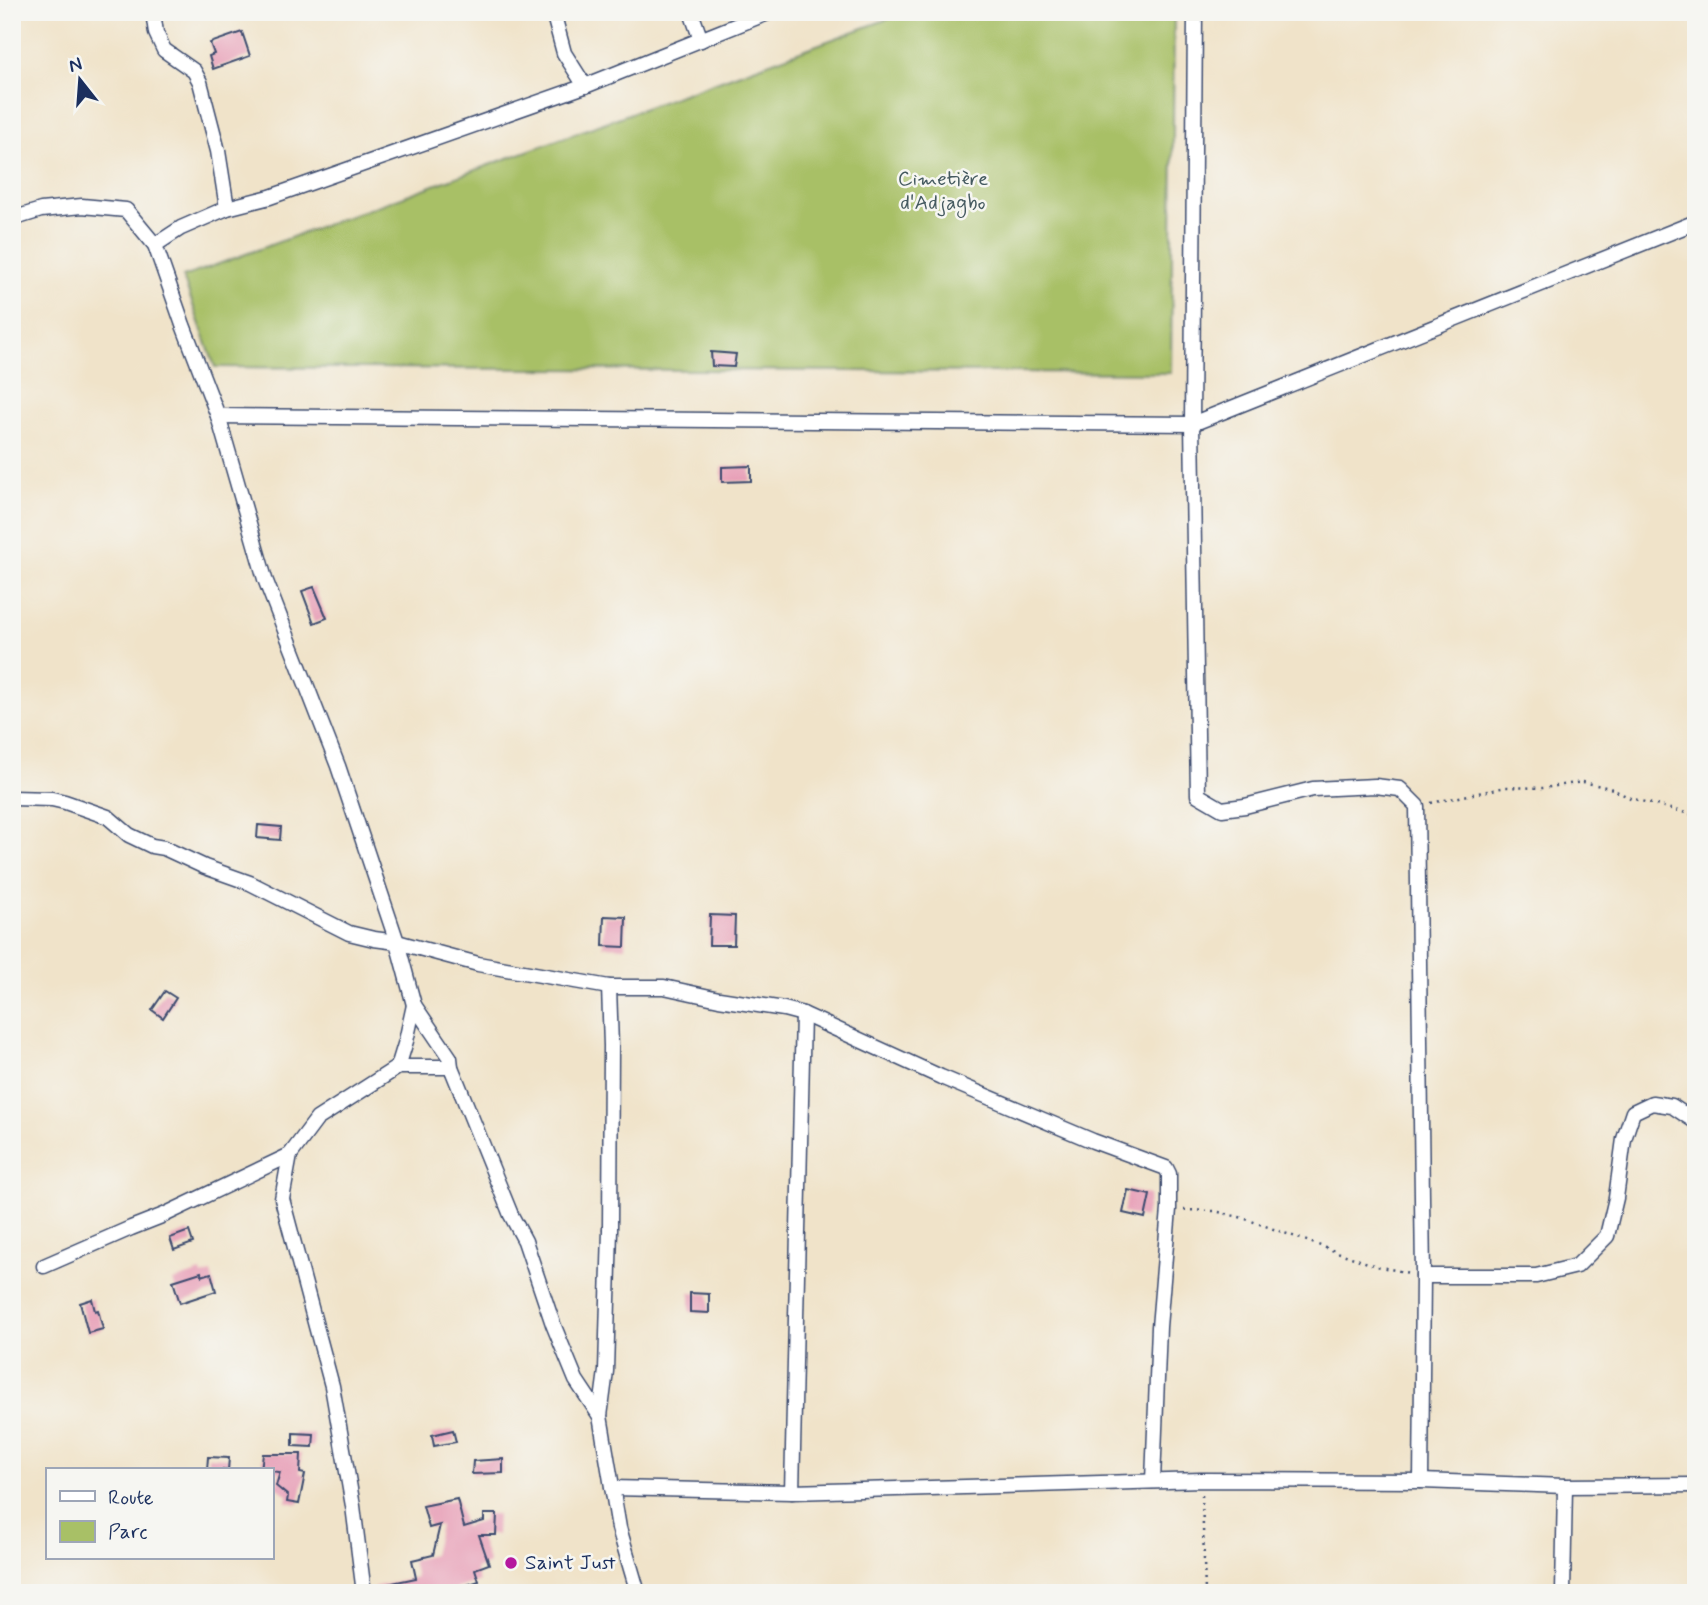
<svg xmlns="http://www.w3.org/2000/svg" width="1708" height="1605" font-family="Mynerve,sans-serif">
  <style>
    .green { fill: #a8c066; stroke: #627862; stroke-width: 2 }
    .building { fill: #e79cb5 }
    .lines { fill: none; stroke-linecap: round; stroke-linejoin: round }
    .minor-casing { stroke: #3b4a6e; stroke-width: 17 }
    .path { stroke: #3b4a6e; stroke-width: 2.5; stroke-dasharray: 2 5; stroke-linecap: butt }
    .minor { stroke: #fff; stroke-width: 14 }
    .poi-dot { fill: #b5179e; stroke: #f6f6f2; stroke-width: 2.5 }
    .labels { text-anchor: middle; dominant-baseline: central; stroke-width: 5; stroke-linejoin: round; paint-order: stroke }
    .park-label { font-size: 21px; fill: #455a60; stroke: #f6f6f2 }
    .poi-label { font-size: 21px; fill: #1b2f5e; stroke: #f6f6f2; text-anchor: start }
  </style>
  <rect width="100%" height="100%" fill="#f6f6f2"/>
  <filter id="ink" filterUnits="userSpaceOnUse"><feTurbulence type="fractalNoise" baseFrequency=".0143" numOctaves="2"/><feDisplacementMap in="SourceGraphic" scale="14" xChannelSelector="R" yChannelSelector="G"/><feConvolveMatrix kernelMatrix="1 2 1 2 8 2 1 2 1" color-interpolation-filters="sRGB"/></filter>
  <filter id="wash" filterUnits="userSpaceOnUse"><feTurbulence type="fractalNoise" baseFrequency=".00686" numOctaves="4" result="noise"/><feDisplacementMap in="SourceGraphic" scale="28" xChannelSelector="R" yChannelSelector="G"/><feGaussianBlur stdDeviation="1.57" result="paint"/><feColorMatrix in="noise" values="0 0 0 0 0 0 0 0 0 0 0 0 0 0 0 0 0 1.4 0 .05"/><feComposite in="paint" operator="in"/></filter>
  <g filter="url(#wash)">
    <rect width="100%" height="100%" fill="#f0e3c9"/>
    <polygon class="green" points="907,12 1174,12 1171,373 215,367 183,277"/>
    <g id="blocks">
      <g class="building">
        <polygon points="242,32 250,56 213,69 209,56 214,54 210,43"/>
        <polygon points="711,352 736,354 734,367 712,366"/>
        <polygon points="751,466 751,481 722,482 722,467"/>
        <polygon points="314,587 327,618 314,623 302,591"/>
        <polygon points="258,825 281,827 280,840 257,838"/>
        <polygon points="710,915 735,916 734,945 709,945"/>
        <polygon points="604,916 626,917 625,947 603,946"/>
        <polygon points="165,991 176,998 163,1018 152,1010"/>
        <polygon points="1128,1190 1150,1195 1145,1218 1123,1213"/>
        <polygon points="189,1231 193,1243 174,1250 170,1238"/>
        <polygon points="201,1272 202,1276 211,1273 216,1291 180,1303 173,1281"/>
        <polygon points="690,1293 709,1294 709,1313 690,1312"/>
        <polygon points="92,1299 95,1311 98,1310 103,1329 88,1333 80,1303"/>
        <polygon points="453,1430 456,1442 434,1446 432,1435"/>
        <polygon points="293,1433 314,1434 313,1447 293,1446"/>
        <polygon points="263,1454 301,1454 300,1473 305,1474 299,1504 287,1502 288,1496 276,1486 280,1472 261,1470"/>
        <polygon points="208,1457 229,1458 228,1470 207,1470"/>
        <polygon points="503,1459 503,1473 472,1474 473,1461"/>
        <polygon points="457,1499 464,1527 484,1521 484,1514 497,1514 496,1535 479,1535 489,1564 475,1569 479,1581 443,1593 374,1593 373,1587 416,1578 412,1560 433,1555 440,1525 429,1528 423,1506"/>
      </g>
    </g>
  </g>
  <g filter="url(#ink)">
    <use href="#blocks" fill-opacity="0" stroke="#3b4a6e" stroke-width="2"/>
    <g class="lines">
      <g class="minor-casing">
        <g id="minor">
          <polyline points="153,12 156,33 164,50 194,71 200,82 218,151 227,208"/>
          <polyline points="553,12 564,53 585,86"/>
          <polyline points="691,12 701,40"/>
          <polyline points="1195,12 1192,424 1198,795 1222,809 1245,806 1313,789 1375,786 1400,789 1417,806 1423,1276 1421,1481"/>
          <polyline points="12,219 41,210 82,206 126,210 155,245 183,325 218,416 265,579 338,766 397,942 414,1005 450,1058 451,1067 511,1215 525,1241 553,1324 576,1380 600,1416"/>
          <polyline points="155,245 181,228 227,208 270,197 585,86 770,12"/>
          <polyline points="218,416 1192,424 1696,222"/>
          <polyline points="12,798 52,799 65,802 108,817 129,835 152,846 164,848 205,867 250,883 349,933 374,939 397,942 478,964 609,987 664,987 719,999 784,1009 803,1014 941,1077 1093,1141 1166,1168 1169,1174 1169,1209 1159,1327 1153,1481"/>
          <polyline points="609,987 611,1046 610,1230 606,1371 600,1416 619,1528 638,1593"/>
          <polyline points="398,1067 406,1041 414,1005"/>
          <polyline points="290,1155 282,1199 332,1386 353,1506 364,1593"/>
          <polyline points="44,1266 131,1228 164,1215 290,1155 317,1119 398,1067 451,1067"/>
          <polyline points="1423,1276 1536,1276 1577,1266 1607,1236 1616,1198 1624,1139 1633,1112 1652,1103 1672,1106 1696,1122"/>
          <polyline points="612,1488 792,1492 1201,1480 1421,1481 1565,1486 1696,1485"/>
          <polyline points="792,1492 803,1014"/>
          <polyline points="1563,1593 1565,1486"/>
        </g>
      </g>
      <g class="path">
        <polyline points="1431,803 1506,787 1543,788 1583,782 1610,788 1630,798 1693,815 1696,814"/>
        <polyline points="1184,1210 1215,1211 1243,1218 1376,1266 1409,1273"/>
        <polyline points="1202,1495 1205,1593"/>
      </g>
      <use href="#minor" class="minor"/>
    </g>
  </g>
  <circle class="poi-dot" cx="511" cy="1563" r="7"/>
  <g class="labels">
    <g class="park-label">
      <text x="943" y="179">Cimetière<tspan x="943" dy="24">d'Adjagbo</tspan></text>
    </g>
    <g class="poi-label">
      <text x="525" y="1563">Saint Just</text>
    </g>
  </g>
  <rect width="1708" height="1605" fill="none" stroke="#f6f6f2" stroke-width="42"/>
  <rect x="46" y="1468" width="228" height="91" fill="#f6f6f2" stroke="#9ea6b7" stroke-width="2"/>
  <rect x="60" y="1491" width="35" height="10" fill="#ffffff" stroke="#9ea6b7" stroke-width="2"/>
  <text x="108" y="1504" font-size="21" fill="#1b2f5e">Route</text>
  <rect x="60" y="1521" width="35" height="21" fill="#a8c066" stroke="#9ea6b7" stroke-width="2"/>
  <text x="108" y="1538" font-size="21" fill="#1b2f5e">Parc</text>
  <g transform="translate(80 80) rotate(343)" stroke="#f6f6f2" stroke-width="5" paint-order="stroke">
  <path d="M0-5L12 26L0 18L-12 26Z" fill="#1b2f5e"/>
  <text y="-10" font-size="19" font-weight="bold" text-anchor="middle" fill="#1b2f5e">N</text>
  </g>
</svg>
